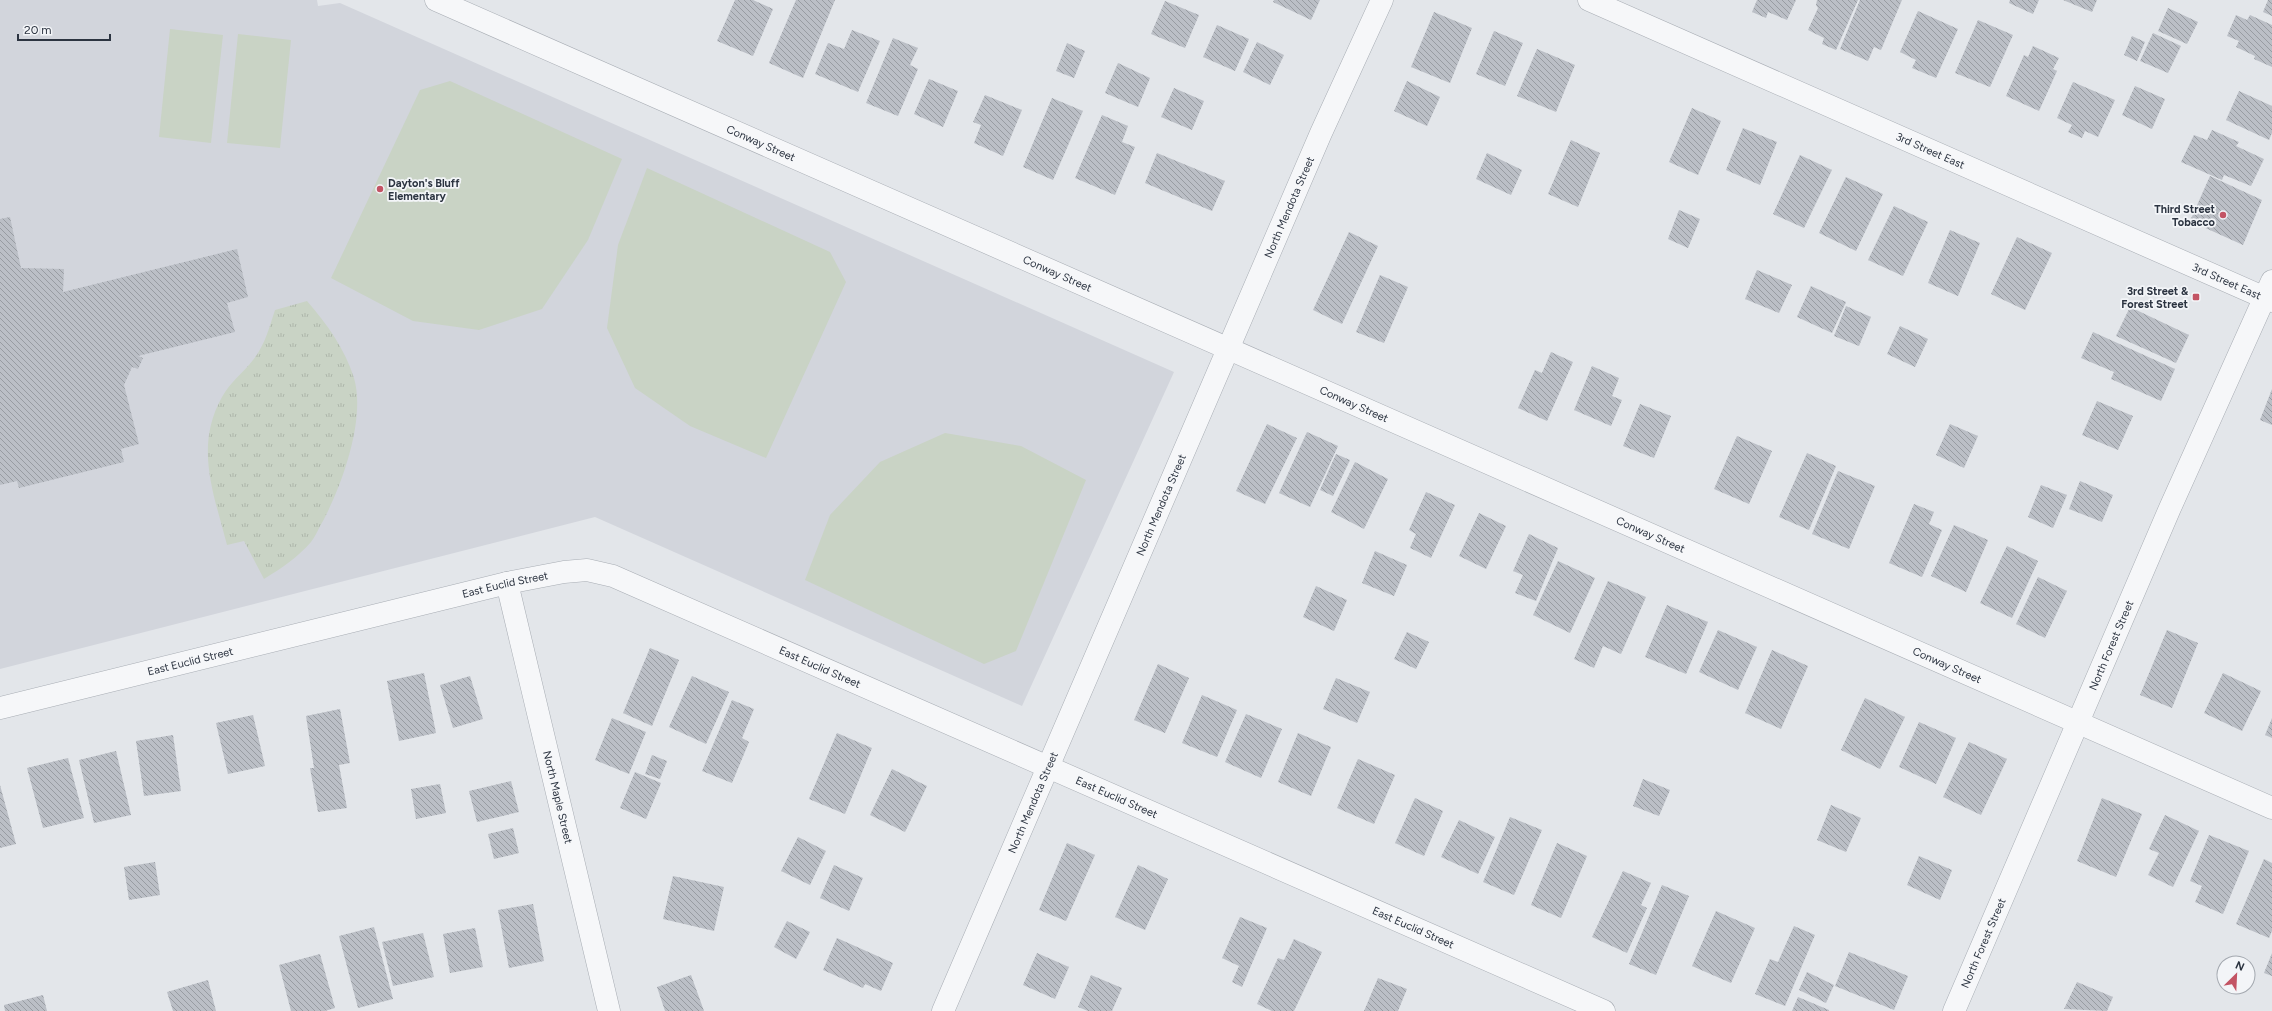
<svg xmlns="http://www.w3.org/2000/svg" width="2272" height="1011" font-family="Figtree,sans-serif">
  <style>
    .built { fill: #d2d5dc }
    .park { fill: url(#park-tufts) }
    .pitch { fill: #c9d3c5 }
    .building { fill: url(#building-back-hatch) }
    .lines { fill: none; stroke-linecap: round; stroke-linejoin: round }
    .minor-casing { stroke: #a8adb4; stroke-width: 23 }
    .tertiary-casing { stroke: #a8adb4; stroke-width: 23 }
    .minor { stroke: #f6f7f9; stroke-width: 22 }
    .tertiary { stroke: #f6f7f9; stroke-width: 22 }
    .poi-dot { fill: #c35464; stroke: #f3f5f8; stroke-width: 1.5 }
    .labels { text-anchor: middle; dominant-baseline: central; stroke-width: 3.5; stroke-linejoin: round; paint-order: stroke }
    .street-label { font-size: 11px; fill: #2c3441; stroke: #f3f5f8 }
    .poi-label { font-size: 11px; font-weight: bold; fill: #2c3441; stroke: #f3f5f8; text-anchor: end }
  </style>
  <defs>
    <pattern id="park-tufts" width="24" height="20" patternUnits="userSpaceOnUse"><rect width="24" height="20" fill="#c9d3c5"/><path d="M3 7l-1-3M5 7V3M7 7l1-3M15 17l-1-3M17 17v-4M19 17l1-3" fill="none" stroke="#adb6aa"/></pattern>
    <pattern id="building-back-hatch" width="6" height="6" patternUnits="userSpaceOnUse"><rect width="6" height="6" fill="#bbbfc6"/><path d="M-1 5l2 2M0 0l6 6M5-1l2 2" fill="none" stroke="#989ca2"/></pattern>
  </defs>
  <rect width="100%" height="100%" fill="#e3e6ea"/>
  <polygon class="built" points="0,0 317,0 318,6 340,3 1174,372 1022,706 595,517 0,669"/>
  <path class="park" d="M307 301C327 324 345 349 354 378 366 419 342 485 323 521 319 527 316 536 311 542 298 557 282 568 264 579L244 541 227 545C214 494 194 447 222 397 230 382 243 373 253 360 265 345 269 328 275 310Z"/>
  <g class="pitch">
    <polygon points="170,29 223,35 211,143 159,137"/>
    <polygon points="238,34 291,40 280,148 227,143"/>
    <polygon points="450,81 622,159 588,240 542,309 479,330 413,321 331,278 420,90"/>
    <polygon points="647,168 830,252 846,282 766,458 690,426 635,388 607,328 618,245"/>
    <polygon points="945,433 1021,446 1086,480 1016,651 984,664 805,580 830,515 880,462"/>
  </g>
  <g class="building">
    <polygon points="735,0 753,0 773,9 753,56 717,41"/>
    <polygon points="796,0 835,0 803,78 769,63"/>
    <polygon points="1274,0 1320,0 1311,20 1273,2"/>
    <polygon points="1757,0 1796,0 1787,20 1768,12 1766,18 1752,12"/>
    <polygon points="1858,0 1836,50 1822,44 1824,38 1808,30 1818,8 1816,5 1817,0"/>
    <polygon points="1860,0 1902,0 1881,50 1874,47 1868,61 1840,49"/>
    <polygon points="2010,0 2039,0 2033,14 2009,3"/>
    <polygon points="2063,0 2097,0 2092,12"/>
    <polygon points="2268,0 2272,0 2272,16 2263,12"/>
    <polygon points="1165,1 1199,15 1185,48 1151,34"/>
    <polygon points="2168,8 2198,22 2187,44 2158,31"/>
    <polygon points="1918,11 1958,29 1936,78 1912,68 1916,60 1900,52"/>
    <polygon points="1434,12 1472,28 1450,83 1411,67"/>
    <polygon points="2236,15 2247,20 2250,15 2272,25 2272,67 2254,59 2255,56 2236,47 2239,41 2227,36"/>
    <polygon points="1978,20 2013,35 1990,87 1955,73"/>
    <polygon points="1217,25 1249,39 1235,71 1203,57"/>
    <polygon points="852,30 880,41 858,92 815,74 828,43 844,49"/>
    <polygon points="1494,31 1523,43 1505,86 1476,74"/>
    <polygon points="2153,33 2181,46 2168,73 2140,61"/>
    <polygon points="2132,36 2145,42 2137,61 2124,55"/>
    <polygon points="893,38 918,48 910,65 918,69 898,116 866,103"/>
    <polygon points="1257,42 1284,55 1270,85 1243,72"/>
    <polygon points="1067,43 1085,51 1074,78 1056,71"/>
    <polygon points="2033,46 2059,58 2053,69 2057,71 2039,111 2006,96 2024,55 2028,57"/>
    <polygon points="1537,49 1575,65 1556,112 1517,96"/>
    <polygon points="1118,63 1150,78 1138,107 1105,93"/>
    <polygon points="929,79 958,91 943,127 914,114"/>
    <polygon points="1407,81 1440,97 1427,126 1394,111"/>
    <polygon points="2073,82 2115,100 2098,137 2085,131 2082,138 2068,132 2072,125 2057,118"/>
    <polygon points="2135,86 2165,99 2152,129 2122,115"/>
    <polygon points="1174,88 1204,101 1192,130 1161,117"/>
    <polygon points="2239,91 2272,106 2272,133 2269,140 2226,120"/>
    <polygon points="985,95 1022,110 1003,156 974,143 981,125 973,122"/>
    <polygon points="1052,98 1083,111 1053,180 1023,167"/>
    <polygon points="1692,108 1721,121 1698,175 1669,162"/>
    <polygon points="1102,115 1128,126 1122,142 1135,147 1115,195 1075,178"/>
    <polygon points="1743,128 1777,142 1760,185 1726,170"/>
    <polygon points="2212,130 2239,142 2236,146 2264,159 2251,186 2224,175 2222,180 2181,162 2194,135 2207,140"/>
    <polygon points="1571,140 1600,153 1578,207 1548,194"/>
    <polygon points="1157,153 1225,181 1212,211 1145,183"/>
    <polygon points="1487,153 1522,170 1511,195 1476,179"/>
    <polygon points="1800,155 1832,170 1804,228 1773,214"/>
    <polygon points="2210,176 2262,200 2243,245 2190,221"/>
    <polygon points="1846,177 1883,194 1856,251 1819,233"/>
    <polygon points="1894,206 1928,222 1903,276 1868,260"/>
    <polygon points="1679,210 1700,219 1688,248 1668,239"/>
    <polygon points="10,217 21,268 64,269 63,292 237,249 248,297 227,303 235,332 138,356 143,358 138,369 132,367 124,385 139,444 121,449 124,462 19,488 17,481 0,485 0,219"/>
    <polygon points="1950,230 1980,243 1958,296 1928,283"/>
    <polygon points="1349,232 1378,246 1342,324 1313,310"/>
    <polygon points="2017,237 2052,253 2025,310 1991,294"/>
    <polygon points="1757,270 1792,285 1779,313 1745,299"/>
    <polygon points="1380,275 1408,287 1384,343 1356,332"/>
    <polygon points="1811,286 1846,302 1832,333 1797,317"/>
    <polygon points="1846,306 1871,317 1859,346 1834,336"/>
    <polygon points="2130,307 2189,335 2176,363 2116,336"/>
    <polygon points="1900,326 1928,339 1915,367 1887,354"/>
    <polygon points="2093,332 2175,369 2161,401 2111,379 2114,372 2081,358"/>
    <polygon points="1551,352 1573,362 1547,421 1518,408 1535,370 1542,373"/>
    <polygon points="1592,366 1619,378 1612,396 1622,400 1611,426 1574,410"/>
    <polygon points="2272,389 2272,425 2260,420"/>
    <polygon points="2097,401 2133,416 2118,450 2082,435"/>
    <polygon points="1640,404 1671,416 1654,458 1623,446"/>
    <polygon points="1267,424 1297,438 1265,504 1236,491"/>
    <polygon points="1950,424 1978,436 1964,468 1936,455"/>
    <polygon points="1307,432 1338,446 1310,507 1279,493"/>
    <polygon points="1737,436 1772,451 1749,504 1714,489"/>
    <polygon points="1807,453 1836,466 1809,530 1779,517"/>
    <polygon points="1336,454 1350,460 1333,496 1320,490"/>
    <polygon points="1355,462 1388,479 1364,529 1331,512"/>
    <polygon points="1838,471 1875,486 1849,549 1812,534"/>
    <polygon points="2080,481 2113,495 2102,522 2069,509"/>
    <polygon points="2041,485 2067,495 2053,528 2028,517"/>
    <polygon points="1426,492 1455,505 1431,558 1410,548 1416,534 1409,530"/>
    <polygon points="1914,504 1934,512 1929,524 1942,530 1922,577 1889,563"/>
    <polygon points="1479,513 1506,526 1486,569 1459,556"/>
    <polygon points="1954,525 1988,540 1966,592 1931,576"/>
    <polygon points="1529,534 1558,548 1536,601 1515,593 1523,575 1513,571"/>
    <polygon points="2007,546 2038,561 2012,618 1980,603"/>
    <polygon points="1375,551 1407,565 1394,596 1362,583"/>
    <polygon points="1558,561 1595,578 1570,633 1533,615"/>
    <polygon points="2038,577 2067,591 2045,638 2016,624"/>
    <polygon points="1608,581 1646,597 1621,654 1603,646 1594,668 1574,659"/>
    <polygon points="1316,586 1347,600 1334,631 1303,617"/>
    <polygon points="1667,605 1708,622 1686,674 1645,657"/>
    <polygon points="1718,630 1757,647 1738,690 1699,672"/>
    <polygon points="2167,630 2198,643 2172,708 2140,695"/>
    <polygon points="1407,632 1429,642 1416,669 1394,659"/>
    <polygon points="650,648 679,660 652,726 623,713"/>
    <polygon points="1772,650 1808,666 1781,729 1745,713"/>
    <polygon points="1158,664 1189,678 1165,733 1134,720"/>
    <polygon points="424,673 436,733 399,741 387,681"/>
    <polygon points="2223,673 2261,691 2242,731 2204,713"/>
    <polygon points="470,676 483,719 453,728 440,685"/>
    <polygon points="692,676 729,692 706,744 669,727"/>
    <polygon points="1336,678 1370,692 1357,723 1323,709"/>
    <polygon points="1202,695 1237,710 1217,757 1182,743"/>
    <polygon points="1865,698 1905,717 1880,769 1841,750"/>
    <polygon points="732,700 754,709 742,738 749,742 732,783 702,771"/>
    <polygon points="340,709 350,763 339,765 347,808 318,812 310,768 314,768 306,716"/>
    <polygon points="1246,714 1282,729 1261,778 1225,762"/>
    <polygon points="253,715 265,766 228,774 216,723"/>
    <polygon points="612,718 646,732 629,774 595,760"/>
    <polygon points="2272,718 2272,738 2265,735"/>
    <polygon points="1919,722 1956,738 1936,784 1899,767"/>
    <polygon points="837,733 872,748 845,814 809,799"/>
    <polygon points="1298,733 1331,747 1311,796 1278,782"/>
    <polygon points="173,735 181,791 144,796 136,741"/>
    <polygon points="1969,742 2007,759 1981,815 1943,797"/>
    <polygon points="116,751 131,815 94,823 79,760"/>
    <polygon points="652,755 667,761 660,779 645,774"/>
    <polygon points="68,758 84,818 43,828 27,768"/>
    <polygon points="1358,759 1395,775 1374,824 1337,808"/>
    <polygon points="892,769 927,786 905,832 870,815"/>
    <polygon points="635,772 661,783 646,819 620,808"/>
    <polygon points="1643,779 1670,790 1659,816 1633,806"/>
    <polygon points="511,781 519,812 477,822 469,791"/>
    <polygon points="440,784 446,813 416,819 411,789"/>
    <polygon points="0,785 16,844 0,848"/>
    <polygon points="1415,798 1443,811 1424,856 1395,843"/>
    <polygon points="2102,798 2142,814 2116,877 2077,861"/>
    <polygon points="1831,805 1861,818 1846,852 1817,840"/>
    <polygon points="2165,815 2199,831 2173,887 2148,875 2159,853 2149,849"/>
    <polygon points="1510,817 1542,830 1514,895 1483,882"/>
    <polygon points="1459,820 1495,837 1478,874 1441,857"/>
    <polygon points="513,828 519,853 494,859 488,834"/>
    <polygon points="2209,835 2249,851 2223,914 2195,902 2202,886 2190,881"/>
    <polygon points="798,837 826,851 810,885 781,871"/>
    <polygon points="1067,843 1095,855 1066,921 1039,910"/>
    <polygon points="1557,843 1587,856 1561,918 1531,905"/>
    <polygon points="1919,856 1952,870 1940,900 1907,885"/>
    <polygon points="2264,859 2272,863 2272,931 2269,938 2236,924"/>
    <polygon points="155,862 160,895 129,900 124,867"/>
    <polygon points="834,865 863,878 849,911 820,898"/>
    <polygon points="1138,865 1168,879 1145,930 1115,917"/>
    <polygon points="1623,871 1651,883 1641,905 1647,908 1627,953 1592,937"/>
    <polygon points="673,876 724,887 714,931 663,919"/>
    <polygon points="1662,885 1689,896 1656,975 1629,964"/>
    <polygon points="533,904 544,961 509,968 498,910"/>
    <polygon points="1716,911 1755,928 1731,983 1692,966"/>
    <polygon points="1240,917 1267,928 1242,987 1232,982 1239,966 1222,958"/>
    <polygon points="787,921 810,932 796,959 774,947"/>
    <polygon points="1794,926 1815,935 1785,1006 1755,994 1770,959 1778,962"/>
    <polygon points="374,927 393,999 358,1008 339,936"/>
    <polygon points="475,928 483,967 450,973 443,934"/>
    <polygon points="423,933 434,977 393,986 382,942"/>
    <polygon points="837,938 893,963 881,991 865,984 863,988 823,970"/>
    <polygon points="1294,939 1322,952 1294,1011 1272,1011 1257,1004 1278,958 1284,960"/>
    <polygon points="1849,952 1908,976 1894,1010 1835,986"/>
    <polygon points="1037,953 1069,967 1055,999 1023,985"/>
    <polygon points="2272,953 2272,976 2264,973"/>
    <polygon points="320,954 335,1008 325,1011 291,1011 279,965"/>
    <polygon points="1807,972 1834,985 1826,1003 1799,990"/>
    <polygon points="691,975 704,1011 665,1011 657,987"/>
    <polygon points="1091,975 1122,988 1112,1011 1088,1011 1078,1007"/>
    <polygon points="1378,978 1407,989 1398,1011 1364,1011"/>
    <polygon points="208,980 216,1011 173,1011 167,992"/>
    <polygon points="2077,982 2113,997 2107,1011 2064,1009"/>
    <polygon points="43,995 47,1011 5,1011 4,1005"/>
    <polygon points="1798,997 1829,1010 1829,1011 1792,1011"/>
  </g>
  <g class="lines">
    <g class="minor-casing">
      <g id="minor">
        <path id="s1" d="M436 0 2272 808"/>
        <path id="s2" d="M507 583 609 1011"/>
        <path id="s3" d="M0 708 507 583 564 572 587 570 613 576 1604 1011"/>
        <path id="s4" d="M943 1011 1321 133 1382 0"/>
        <path id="s5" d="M1954 1011 2170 508 2272 281"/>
      </g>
    </g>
    <g class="tertiary-casing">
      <g id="tertiary">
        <path id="s6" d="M1589 0 2272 301"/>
      </g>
    </g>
    <use href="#minor" class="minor"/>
    <use href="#tertiary" class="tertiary"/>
  </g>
  <g class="poi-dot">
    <circle cx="380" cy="189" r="4"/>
    <circle cx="2223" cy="215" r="4"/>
    <rect x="2192" y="293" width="8" height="8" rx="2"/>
  </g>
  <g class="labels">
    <g class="street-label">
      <text stroke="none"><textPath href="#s1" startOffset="355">Conway Street</textPath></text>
      <text stroke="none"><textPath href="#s6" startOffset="373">3rd Street East</textPath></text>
      <text stroke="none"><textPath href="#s4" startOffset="875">North Mendota Street</textPath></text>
      <text stroke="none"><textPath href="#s1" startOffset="679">Conway Street</textPath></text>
      <text stroke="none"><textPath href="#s6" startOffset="697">3rd Street East</textPath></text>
      <text stroke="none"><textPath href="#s1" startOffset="1003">Conway Street</textPath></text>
      <text stroke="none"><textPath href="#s4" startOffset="551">North Mendota Street</textPath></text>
      <text stroke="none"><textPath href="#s1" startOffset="1327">Conway Street</textPath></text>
      <text stroke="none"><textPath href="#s3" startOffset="520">East Euclid Street</textPath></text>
      <text stroke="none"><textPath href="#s5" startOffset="398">North Forest Street</textPath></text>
      <text stroke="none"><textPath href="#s3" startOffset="196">East Euclid Street</textPath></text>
      <text stroke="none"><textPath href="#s1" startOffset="1651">Conway Street</textPath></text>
      <text stroke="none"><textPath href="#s3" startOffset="856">East Euclid Street</textPath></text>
      <text stroke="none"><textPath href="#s2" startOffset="220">North Maple Street</textPath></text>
      <text stroke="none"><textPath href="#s3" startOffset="1180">East Euclid Street</textPath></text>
      <text stroke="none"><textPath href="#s4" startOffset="227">North Mendota Street</textPath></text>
      <text stroke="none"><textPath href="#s3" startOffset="1504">East Euclid Street</textPath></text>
      <text stroke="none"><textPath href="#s5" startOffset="74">North Forest Street</textPath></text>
    </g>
    <g class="poi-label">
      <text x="388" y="183" text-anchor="start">Dayton's Bluff<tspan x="388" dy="13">Elementary</tspan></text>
      <text x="2215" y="209">Third Street<tspan x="2215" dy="13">Tobacco</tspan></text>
      <text x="2188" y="291">3rd Street &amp;<tspan x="2188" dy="13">Forest Street</tspan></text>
    </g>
  </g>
  <g transform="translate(2236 975) rotate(24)"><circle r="19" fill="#f3f5f8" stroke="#a3a8af"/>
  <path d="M0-3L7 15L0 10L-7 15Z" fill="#c35464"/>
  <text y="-6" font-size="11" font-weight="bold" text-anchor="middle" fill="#2c3441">N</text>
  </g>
  <path d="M18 34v6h92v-6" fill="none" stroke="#2c3441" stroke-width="2"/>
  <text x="24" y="34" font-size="12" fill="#2c3441" stroke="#f3f5f8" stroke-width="3" paint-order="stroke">20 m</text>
</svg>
